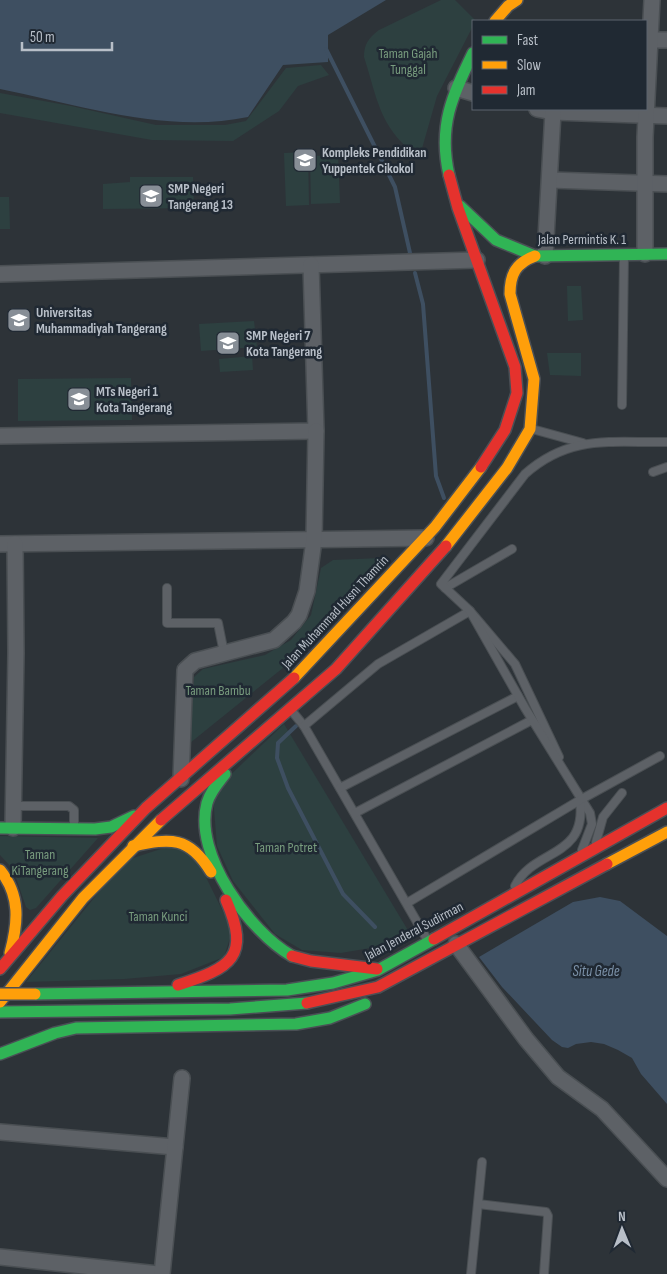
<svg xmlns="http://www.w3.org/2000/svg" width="667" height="1274" font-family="'Sofia Sans Condensed',sans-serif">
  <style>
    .green { fill: #2d4040 }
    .water { fill: #3e4f61 }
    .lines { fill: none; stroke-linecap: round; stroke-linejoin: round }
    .stream { stroke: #3e4f61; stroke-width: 4 }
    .lane-casing { stroke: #4a4f53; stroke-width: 10 }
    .street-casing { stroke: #4a4f53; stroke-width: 18 }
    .fast-casing { stroke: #4a4f55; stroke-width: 14 }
    .slow-casing { stroke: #4a4f55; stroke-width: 14 }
    .jam-casing { stroke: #4a4f55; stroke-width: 14 }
    .lane { stroke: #5d6166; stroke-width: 8 }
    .street { stroke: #5d6166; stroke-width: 15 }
    .fast { stroke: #30b455; stroke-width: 11 }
    .slow { stroke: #ff9f0a; stroke-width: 11 }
    .jam { stroke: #e5322d; stroke-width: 11 }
    .slow-bridge-casing { stroke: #4a4f55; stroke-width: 14; stroke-linecap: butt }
    .slow-bridge { stroke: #ff9f0a; stroke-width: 11 }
    .labels { text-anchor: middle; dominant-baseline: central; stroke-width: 5; stroke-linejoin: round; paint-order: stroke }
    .park-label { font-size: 14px; fill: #789c7e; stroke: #202933 }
    .poi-label { font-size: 14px; font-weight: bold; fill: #b8bfc8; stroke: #202933; text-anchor: start }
    .street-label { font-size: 14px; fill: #b8bfc8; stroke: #202933 }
    .water-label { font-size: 15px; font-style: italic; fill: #7c92a9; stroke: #202933 }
  </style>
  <rect width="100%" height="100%" fill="#2d3338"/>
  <g class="green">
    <path d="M441 0H455L476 21H473V26L437 96 421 152 415 154C379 127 377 97 364 57 364 45 368 38 379 30Z"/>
    <polygon points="321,65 329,75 298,86 279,111 233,141 152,140 0,113 0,93 71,106 156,125 225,125 246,121 286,68"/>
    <polygon points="308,152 309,205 286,206 284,153"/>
    <polygon points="338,155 340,203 311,204 310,156"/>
    <polygon points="130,177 193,177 194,208 103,209 103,184 130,182"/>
    <polygon points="0,197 9,197 10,229 0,229"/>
    <polygon points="567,286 581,286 583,320 568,321"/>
    <polygon points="254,321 257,347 201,351 199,324"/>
    <polygon points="547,353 581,353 581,376 550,375"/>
    <polygon points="252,356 253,370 220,372 219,359"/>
    <polygon points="131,378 132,420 18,421 18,379"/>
    <polygon points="382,558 304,651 190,743 194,677 203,669 265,655 291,640 311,615 321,568 333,560"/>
    <polygon points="284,724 409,932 376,947 341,953 302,950 275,934 233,881 217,846 213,797 223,782"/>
    <polygon points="0,836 98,838 36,908 30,910 26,907 13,869 0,855"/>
    <polygon points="173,845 198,861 229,924 231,935 224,957 181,974 124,979 26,982 124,861"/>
  </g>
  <g class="water">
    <path d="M0 0H386L328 35V62L283 65 248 117C166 134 80 105 0 89Z"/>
    <polygon points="600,897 620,901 667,936 667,1104 641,1074 632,1058 618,1050 604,1044 591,1042 576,1044 568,1048 562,1047 552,1040 502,987 479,957 573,902"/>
  </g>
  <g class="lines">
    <g class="stream">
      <polyline points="326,49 395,187 410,253"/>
      <polyline points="415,273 423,304 436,476 444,498"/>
      <polyline points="296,726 278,743 277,758 288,788 343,894 375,927"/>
    </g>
    <g class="lane-casing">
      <g id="lane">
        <polyline points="622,405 624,256"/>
        <polyline points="532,429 583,443"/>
        <polyline points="653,472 667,467"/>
        <polyline points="167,588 167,623 218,623 224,653"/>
        <polyline points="445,588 512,549"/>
        <polyline points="291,710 304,726 428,941"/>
        <polyline points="304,726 378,664 470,611 515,664 559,757"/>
        <polyline points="340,788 518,696"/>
        <polyline points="13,806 69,806 74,810 74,826"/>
        <polyline points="355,813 532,720"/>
        <polyline points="596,842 603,817 622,793"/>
        <path d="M582 850 592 824 590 813 525 708 470 611 441 584 525 474C570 434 611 443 667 442"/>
        <path d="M515 886C534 848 587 859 580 801"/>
        <polyline points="407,903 580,800 660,756"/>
        <polyline points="478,1204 546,1212 548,1216 544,1274"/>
        <polyline points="471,1274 482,1162"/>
      </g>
    </g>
    <g class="street-casing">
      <g id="street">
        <polyline points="650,40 667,40"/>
        <polyline points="456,88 473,93"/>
        <polyline points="537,109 553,112 667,116"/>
        <polyline points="550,180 667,184"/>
        <polyline points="645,254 645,137 652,0"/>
        <polyline points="545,256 553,112"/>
        <polyline points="0,274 477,260"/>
        <polyline points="0,436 316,431 311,265"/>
        <polyline points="0,544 426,538"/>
        <polyline points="181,779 185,670 195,661 274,640 294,622 299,615 307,591 314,540 316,431"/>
        <polyline points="13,828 16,653 15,544"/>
        <polyline points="456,944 526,1039 558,1077 602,1109 667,1179"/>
        <polyline points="0,1132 175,1147"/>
        <polyline points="0,1257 158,1274"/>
        <polyline points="162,1274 182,1078"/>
      </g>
    </g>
    <g class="fast-casing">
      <g id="fast">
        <path d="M449 175C438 126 452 96 473 53"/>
        <polyline points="460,206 496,240 535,256 667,254"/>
        <path d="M225 774C218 783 210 792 207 803 193 855 250 932 292 956"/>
        <polyline points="0,828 95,829 111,827 134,816"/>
        <polyline points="35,994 287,990 333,983 378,970 434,939"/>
        <polyline points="0,1012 230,1009 307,1003"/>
        <polyline points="0,1054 55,1033 76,1028 296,1024 330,1018 365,1004"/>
      </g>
    </g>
    <g class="slow-casing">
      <g id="slow">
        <polyline points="495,21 508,6 517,0"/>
        <path d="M446 546 507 468 530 429 534 379 510 294C510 274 516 263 535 256"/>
        <polyline points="294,678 435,527 481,467"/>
        <path d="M133 846C171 838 189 836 211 872"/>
        <polyline points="607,864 667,832"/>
        <path d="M0 870C21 896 18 923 10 953"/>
        <polyline points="0,1002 83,898 161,820"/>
      </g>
    </g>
    <g class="jam-casing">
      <g id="jam">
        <polyline points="449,175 458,208 515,367 517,393 505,430 481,467"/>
        <polyline points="161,820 336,669 446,546"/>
        <polyline points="434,939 667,808"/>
        <polyline points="292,956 311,961 377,969"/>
        <polyline points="0,969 62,896 146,808 294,678"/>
        <path d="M178 985C231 968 251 957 226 900"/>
        <polyline points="307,1003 378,987 607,864"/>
      </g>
    </g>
    <use href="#lane" class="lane"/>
    <use href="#street" class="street"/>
    <use href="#fast" class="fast"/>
    <use href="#slow" class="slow"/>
    <use href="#jam" class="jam"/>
    <g class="slow-bridge-casing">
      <polyline id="slow-bridge" points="0,994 35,994"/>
    </g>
    <use href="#slow-bridge" class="slow-bridge"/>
  </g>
  <defs>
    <g id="school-square" transform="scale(1.25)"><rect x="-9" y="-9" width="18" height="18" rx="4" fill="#878e96" stroke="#202933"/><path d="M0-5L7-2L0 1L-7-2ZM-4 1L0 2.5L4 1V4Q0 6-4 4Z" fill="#fff"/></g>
    <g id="university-square" transform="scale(1.25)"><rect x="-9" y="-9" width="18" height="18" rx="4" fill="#878e96" stroke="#202933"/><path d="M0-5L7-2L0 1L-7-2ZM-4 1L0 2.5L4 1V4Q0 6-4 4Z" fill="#fff"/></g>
  </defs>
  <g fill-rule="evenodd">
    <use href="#school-square" x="305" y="160"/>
    <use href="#school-square" x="151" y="196"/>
    <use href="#university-square" x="19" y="320"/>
    <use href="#school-square" x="228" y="343"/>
    <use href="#school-square" x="79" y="399"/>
  </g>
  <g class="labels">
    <g class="park-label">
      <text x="408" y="53">Taman Gajah<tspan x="408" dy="16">Tunggal</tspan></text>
      <text x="218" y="690">Taman Bambu</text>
      <text x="286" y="847">Taman Potret</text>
      <text x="40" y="854">Taman<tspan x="40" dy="16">KiTangerang</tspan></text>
      <text x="158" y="916">Taman Kunci</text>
    </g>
    <g class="poi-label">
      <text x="322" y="152">Kompleks Pendidikan<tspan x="322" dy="16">Yuppentek Cikokol</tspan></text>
      <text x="168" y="188">SMP Negeri<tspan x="168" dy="16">Tangerang 13</tspan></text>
      <text x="36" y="312">Universitas<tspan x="36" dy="16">Muhammadiyah Tangerang</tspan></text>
      <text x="246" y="335">SMP Negeri 7<tspan x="246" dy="16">Kota Tangerang</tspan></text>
      <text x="96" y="391">MTs Negeri 1<tspan x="96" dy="16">Kota Tangerang</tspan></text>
    </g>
    <g class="street-label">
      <text x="582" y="239">Jalan Permintis K. 1</text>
      <text transform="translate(335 612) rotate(-47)">Jalan Muhammad Husni Thamrin</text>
      <text transform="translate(414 931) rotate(-28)">Jalan Jenderal Sudirman</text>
    </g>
    <g class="water-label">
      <text x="596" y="971">Situ Gede</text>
    </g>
  </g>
  <rect x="472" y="20" width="175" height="90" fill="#202933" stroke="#5d656f"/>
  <rect x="482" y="36" width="25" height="8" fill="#30b455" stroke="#5d656f"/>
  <text x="517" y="45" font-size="15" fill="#b8bfc8">Fast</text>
  <rect x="482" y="61" width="25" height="8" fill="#ff9f0a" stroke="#5d656f"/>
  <text x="517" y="70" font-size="15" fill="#b8bfc8">Slow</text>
  <rect x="482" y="86" width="25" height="8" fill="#e5322d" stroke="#5d656f"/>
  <text x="517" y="95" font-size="15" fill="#b8bfc8">Jam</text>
  <g transform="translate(622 1229) rotate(359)" stroke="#202933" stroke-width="4" paint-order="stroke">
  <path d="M0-4L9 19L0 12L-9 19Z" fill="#b8bfc8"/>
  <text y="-8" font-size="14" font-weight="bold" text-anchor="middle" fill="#b8bfc8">N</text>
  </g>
  <path d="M22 42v8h90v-8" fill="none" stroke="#b8bfc8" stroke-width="2.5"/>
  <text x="30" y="42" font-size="15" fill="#b8bfc8" stroke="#202933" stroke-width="4" paint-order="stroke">50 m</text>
</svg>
